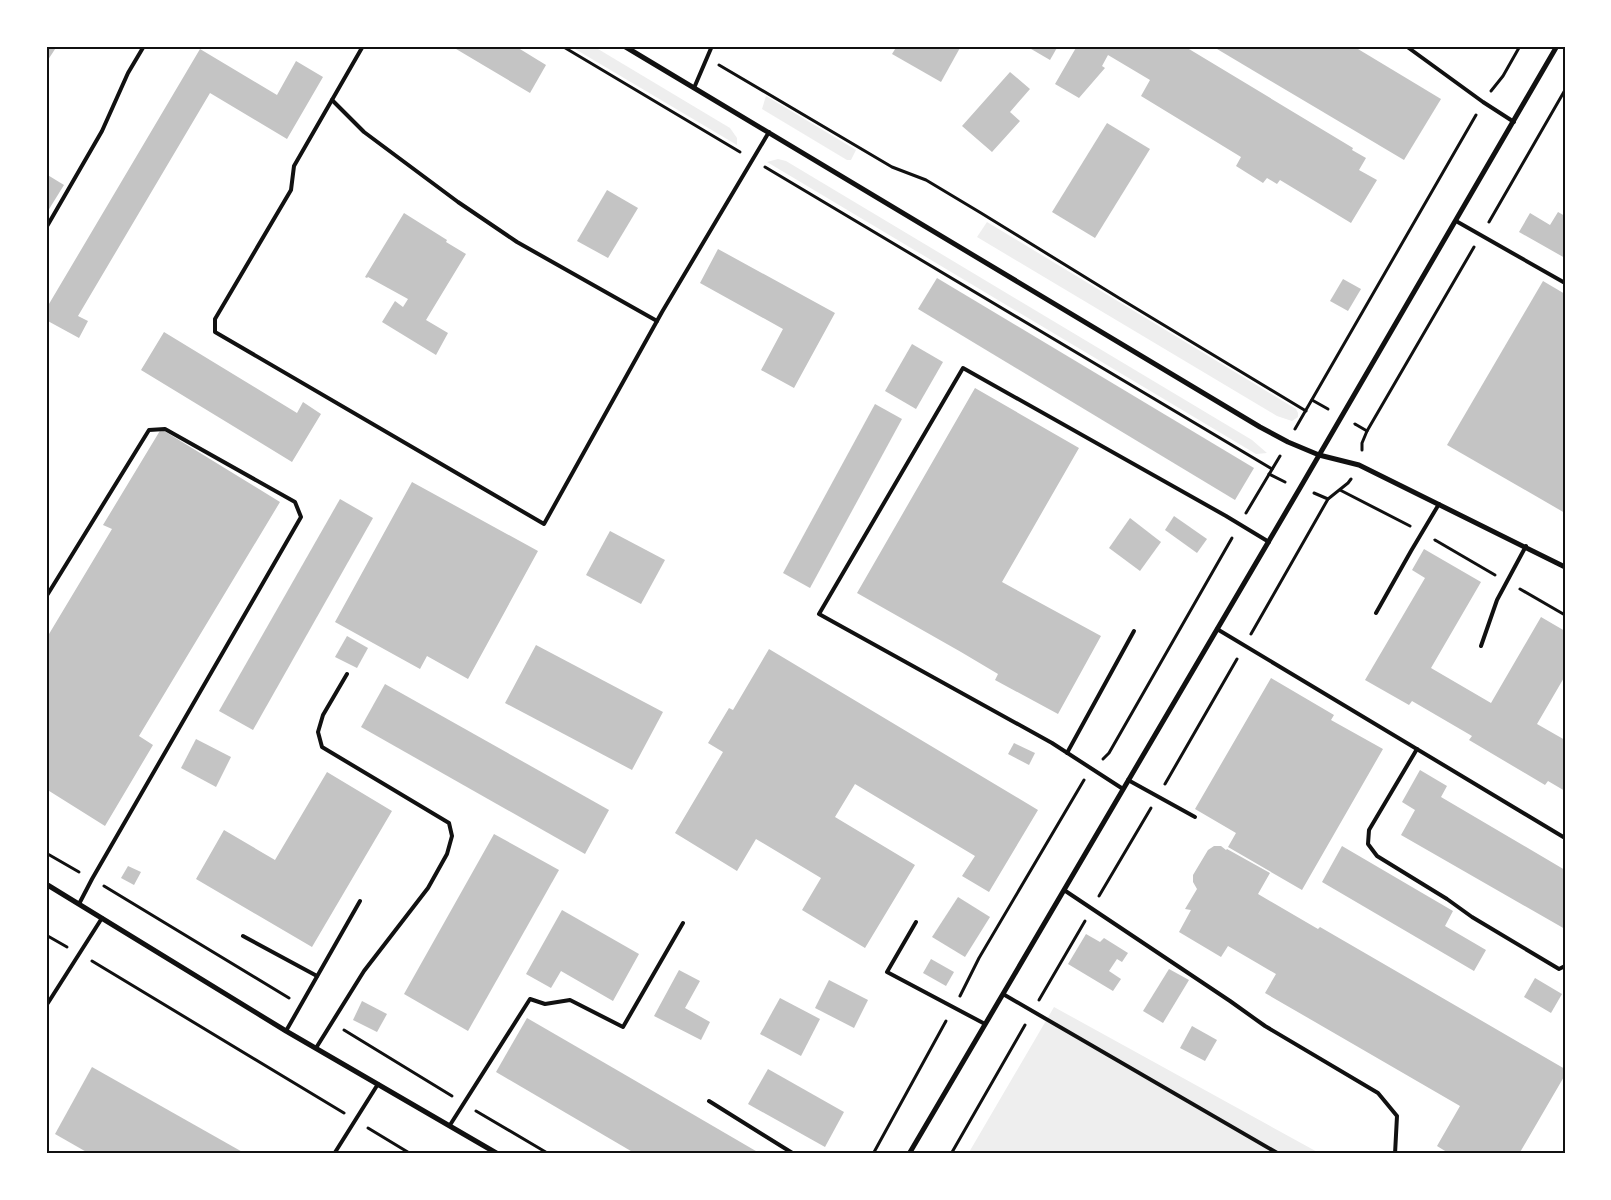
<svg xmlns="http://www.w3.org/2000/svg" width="1611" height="1200" font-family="'DM Sans',sans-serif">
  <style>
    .green { fill: #eee }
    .building { fill: #c4c4c4 }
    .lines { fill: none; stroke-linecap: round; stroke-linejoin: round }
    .path { stroke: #111; stroke-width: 3 }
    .service { stroke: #111; stroke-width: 4 }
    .minor { stroke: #111; stroke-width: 5 }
    .neatline { fill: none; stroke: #111; stroke-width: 2 }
  </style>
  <rect width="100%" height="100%" fill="#fff"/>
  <g class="green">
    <polygon points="570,46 593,46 730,128 737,138 737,145"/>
    <polygon points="766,96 856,150 851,160 847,160 762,109"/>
    <polygon points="778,159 786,161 1237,431 1252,440 1267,453 1256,454 767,162"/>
    <polygon points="987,222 1296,409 1298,413 1298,417 1292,421 1277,416 977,237"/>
    <polygon points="1054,1007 1321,1154 968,1154"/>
  </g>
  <g class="building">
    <polygon points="46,46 57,46 46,63"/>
    <polygon points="451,46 515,46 546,65 530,93"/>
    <polygon points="897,46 961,46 941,82 892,54"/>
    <polygon points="1026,46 1058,46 1050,60"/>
    <polygon points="1077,46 1184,46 1353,148 1352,150 1366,158 1359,170 1377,180 1351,223 1280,180 1277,184 1267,178 1263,183 1236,166 1241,157 1141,96 1150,80 1108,55 1102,66 1105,68 1079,98 1055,84"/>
    <polygon points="1212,46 1353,46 1441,99 1404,160"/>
    <polygon points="200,49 277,95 296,61 323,77 287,139 210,93 78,316 88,321 79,338 46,320 46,309"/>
    <polygon points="1010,72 1030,89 1010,112 1020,121 992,152 962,126"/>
    <polygon points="1107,123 1150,149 1095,238 1052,212"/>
    <polygon points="46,174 64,185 46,214"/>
    <polygon points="607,190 638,208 608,258 577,241"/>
    <polygon points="1558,212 1565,216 1565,258 1519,232 1530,213 1550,225"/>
    <polygon points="404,213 447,240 446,242 466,254 426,320 448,333 436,355 382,322 395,301 403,307 408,299 368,277 367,278 365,277"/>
    <polygon points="718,249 835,313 794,388 761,370 783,329 700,283"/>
    <polygon points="937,278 1254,468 1235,500 918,309"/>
    <polygon points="1343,279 1361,289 1348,311 1330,301"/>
    <polygon points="1543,281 1565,294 1565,513 1447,445"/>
    <polygon points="164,332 297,413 303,402 321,414 292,462 141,370"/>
    <polygon points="912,344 943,362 916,409 885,391"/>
    <polygon points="975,388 1079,448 1002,582 1101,636 1058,714 995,680 998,674 961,652 857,593"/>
    <polygon points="875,404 902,419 810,588 783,573"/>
    <polygon points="161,429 280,502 139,736 153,745 105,826 46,789 46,639 112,529 103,525"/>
    <polygon points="412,482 538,551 468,679 427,656 420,669 335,622"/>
    <polygon points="340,499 373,518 253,730 219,711"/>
    <polygon points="1174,516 1207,539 1197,553 1165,530"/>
    <polygon points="1130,518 1161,542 1140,571 1109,548"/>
    <polygon points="610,531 665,560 641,604 586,575"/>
    <polygon points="1424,549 1481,582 1431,668 1491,703 1541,617 1565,631 1565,676 1537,724 1565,740 1565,791 1548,781 1545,785 1469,740 1472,736 1412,701 1409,705 1365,680 1425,578 1412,570"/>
    <polygon points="347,636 368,648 357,668 335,657"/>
    <polygon points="536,645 663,712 632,770 505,703"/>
    <polygon points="769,649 1038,810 989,892 962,876 975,856 855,784 835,817 915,865 865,948 802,910 821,878 756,839 737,871 675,833 723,752 708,743 729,708 733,710"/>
    <polygon points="1271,678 1334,715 1331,720 1383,749 1302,890 1228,847 1236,833 1195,809"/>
    <polygon points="385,684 609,810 585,854 361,727"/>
    <polygon points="196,739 231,757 216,787 181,768"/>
    <polygon points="1014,743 1035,753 1029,765 1008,754"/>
    <polygon points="1420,770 1447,786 1441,797 1565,870 1565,929 1401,835 1415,810 1402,802"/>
    <polygon points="327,772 392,811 312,947 196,879 224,830 275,860"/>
    <polygon points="494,834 559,870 468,1031 404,994"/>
    <polygon points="1214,846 1221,846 1226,850 1227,849 1270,873 1258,894 1318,929 1320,927 1565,1069 1565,1075 1519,1154 1450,1154 1437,1146 1460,1106 1265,993 1276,974 1228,946 1221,957 1179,932 1191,910 1185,909 1197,889 1193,882 1193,875 1208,850"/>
    <polygon points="1342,846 1453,911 1445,926 1486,950 1474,971 1322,882"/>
    <polygon points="128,866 141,872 134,885 121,878"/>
    <polygon points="958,897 990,917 965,957 932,937"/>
    <polygon points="562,910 639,954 613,1001 561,971 551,988 526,974"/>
    <polygon points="1086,934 1100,942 1104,938 1128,953 1122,962 1117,959 1109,971 1121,979 1113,991 1068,964"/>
    <polygon points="931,959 954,972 946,986 923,973"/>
    <polygon points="1169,969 1189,980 1163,1023 1143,1011"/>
    <polygon points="679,970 700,981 685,1008 710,1022 701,1040 654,1016"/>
    <polygon points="1535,978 1562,994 1551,1013 1524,997"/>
    <polygon points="829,980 868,1000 854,1028 815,1008"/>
    <polygon points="780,998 820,1019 801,1056 760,1034"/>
    <polygon points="362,1001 387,1014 377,1032 353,1020"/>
    <polygon points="527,1018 622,1073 761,1154 636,1154 496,1072"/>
    <polygon points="1192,1026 1217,1040 1205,1061 1180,1048"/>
    <polygon points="92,1067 246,1154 90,1154 55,1134"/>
    <polygon points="768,1069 844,1112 825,1147 748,1104"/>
  </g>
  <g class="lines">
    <g class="path">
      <polyline points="562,46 740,152"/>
      <polyline points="719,65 892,167 926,180 981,213 1119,298 1306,411"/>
      <polyline points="1491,91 1503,76 1520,46"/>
      <polyline points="765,167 1272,469"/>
      <polyline points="1489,222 1565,90"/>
      <polyline points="1312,400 1328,409"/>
      <polyline points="1355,424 1367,431"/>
      <polyline points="1295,429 1476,115"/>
      <polyline points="1362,450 1362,443 1367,431 1474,247"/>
      <polyline points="1269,474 1285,482"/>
      <polyline points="1340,490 1410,526"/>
      <polyline points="1314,493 1328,499"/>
      <polyline points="1246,513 1280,456"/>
      <polyline points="1435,540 1495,575"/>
      <polyline points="1520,589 1565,615"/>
      <polyline points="1251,634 1328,499 1348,483 1351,479"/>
      <polyline points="1103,759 1109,753 1232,538"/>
      <polyline points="1165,784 1237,659"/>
      <polyline points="46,853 79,872"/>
      <polyline points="104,886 289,998"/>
      <polyline points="1099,896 1151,808"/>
      <polyline points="46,935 67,947"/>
      <polyline points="92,961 344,1113"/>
      <polyline points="960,996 979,958 1084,780"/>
      <polyline points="1039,1000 1085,921"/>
      <polyline points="344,1030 452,1096"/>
      <polyline points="476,1111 549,1154"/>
      <polyline points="368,1128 411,1154"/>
      <polyline points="873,1154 946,1021"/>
      <polyline points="951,1154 1025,1025"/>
    </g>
    <g class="service">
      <polyline points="363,46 294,166 291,190 215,319 215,332 544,524 662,312 769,132"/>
      <polyline points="1406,46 1483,102 1514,122"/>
      <polyline points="694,88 712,46"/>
      <polyline points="332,100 364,132 458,202 517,242 657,321"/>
      <polyline points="1456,221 1565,283"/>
      <polyline points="46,228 102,131 128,73 144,46"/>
      <polyline points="46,597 149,430 165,429 295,502 301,517 92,879 79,904"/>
      <polyline points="1376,613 1411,551 1439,504"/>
      <polyline points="1217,629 1565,838"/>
      <polyline points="1481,646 1497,600 1526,546"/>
      <polyline points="1417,749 1369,830 1368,844 1377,856 1447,899 1472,917 1559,969 1565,966"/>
      <polyline points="1067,753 1134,631"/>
      <polyline points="1128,780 1195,817"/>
      <polyline points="1123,789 1052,743 819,614 963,368 1226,516 1269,542"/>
      <polyline points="1064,890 1230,1001 1265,1026 1378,1093 1397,1116 1395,1154"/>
      <polyline points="916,922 887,972 985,1024"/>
      <polyline points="243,936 317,976"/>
      <polyline points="1003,994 1279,1154"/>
      <polyline points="46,1006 102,918"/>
      <polyline points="286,1031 360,901"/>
      <polyline points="316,1048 364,971 428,888 447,854 452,836 449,823 322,747 318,732 323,715 347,674"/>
      <polyline points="709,1101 794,1154"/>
      <polyline points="450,1125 530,999 545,1004 570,1000 623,1027 683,923"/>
      <polyline points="334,1154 378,1084"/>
    </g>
    <g class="minor">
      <polyline points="624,46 1260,427 1288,442 1319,455 1359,465 1565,567"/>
      <polyline points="46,884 286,1031 498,1154"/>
      <polyline points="909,1154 1300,488 1557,46"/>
    </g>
  </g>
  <rect width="1611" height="1200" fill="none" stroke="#ffffff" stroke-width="95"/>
  <rect x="48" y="48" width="1516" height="1104" class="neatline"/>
</svg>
